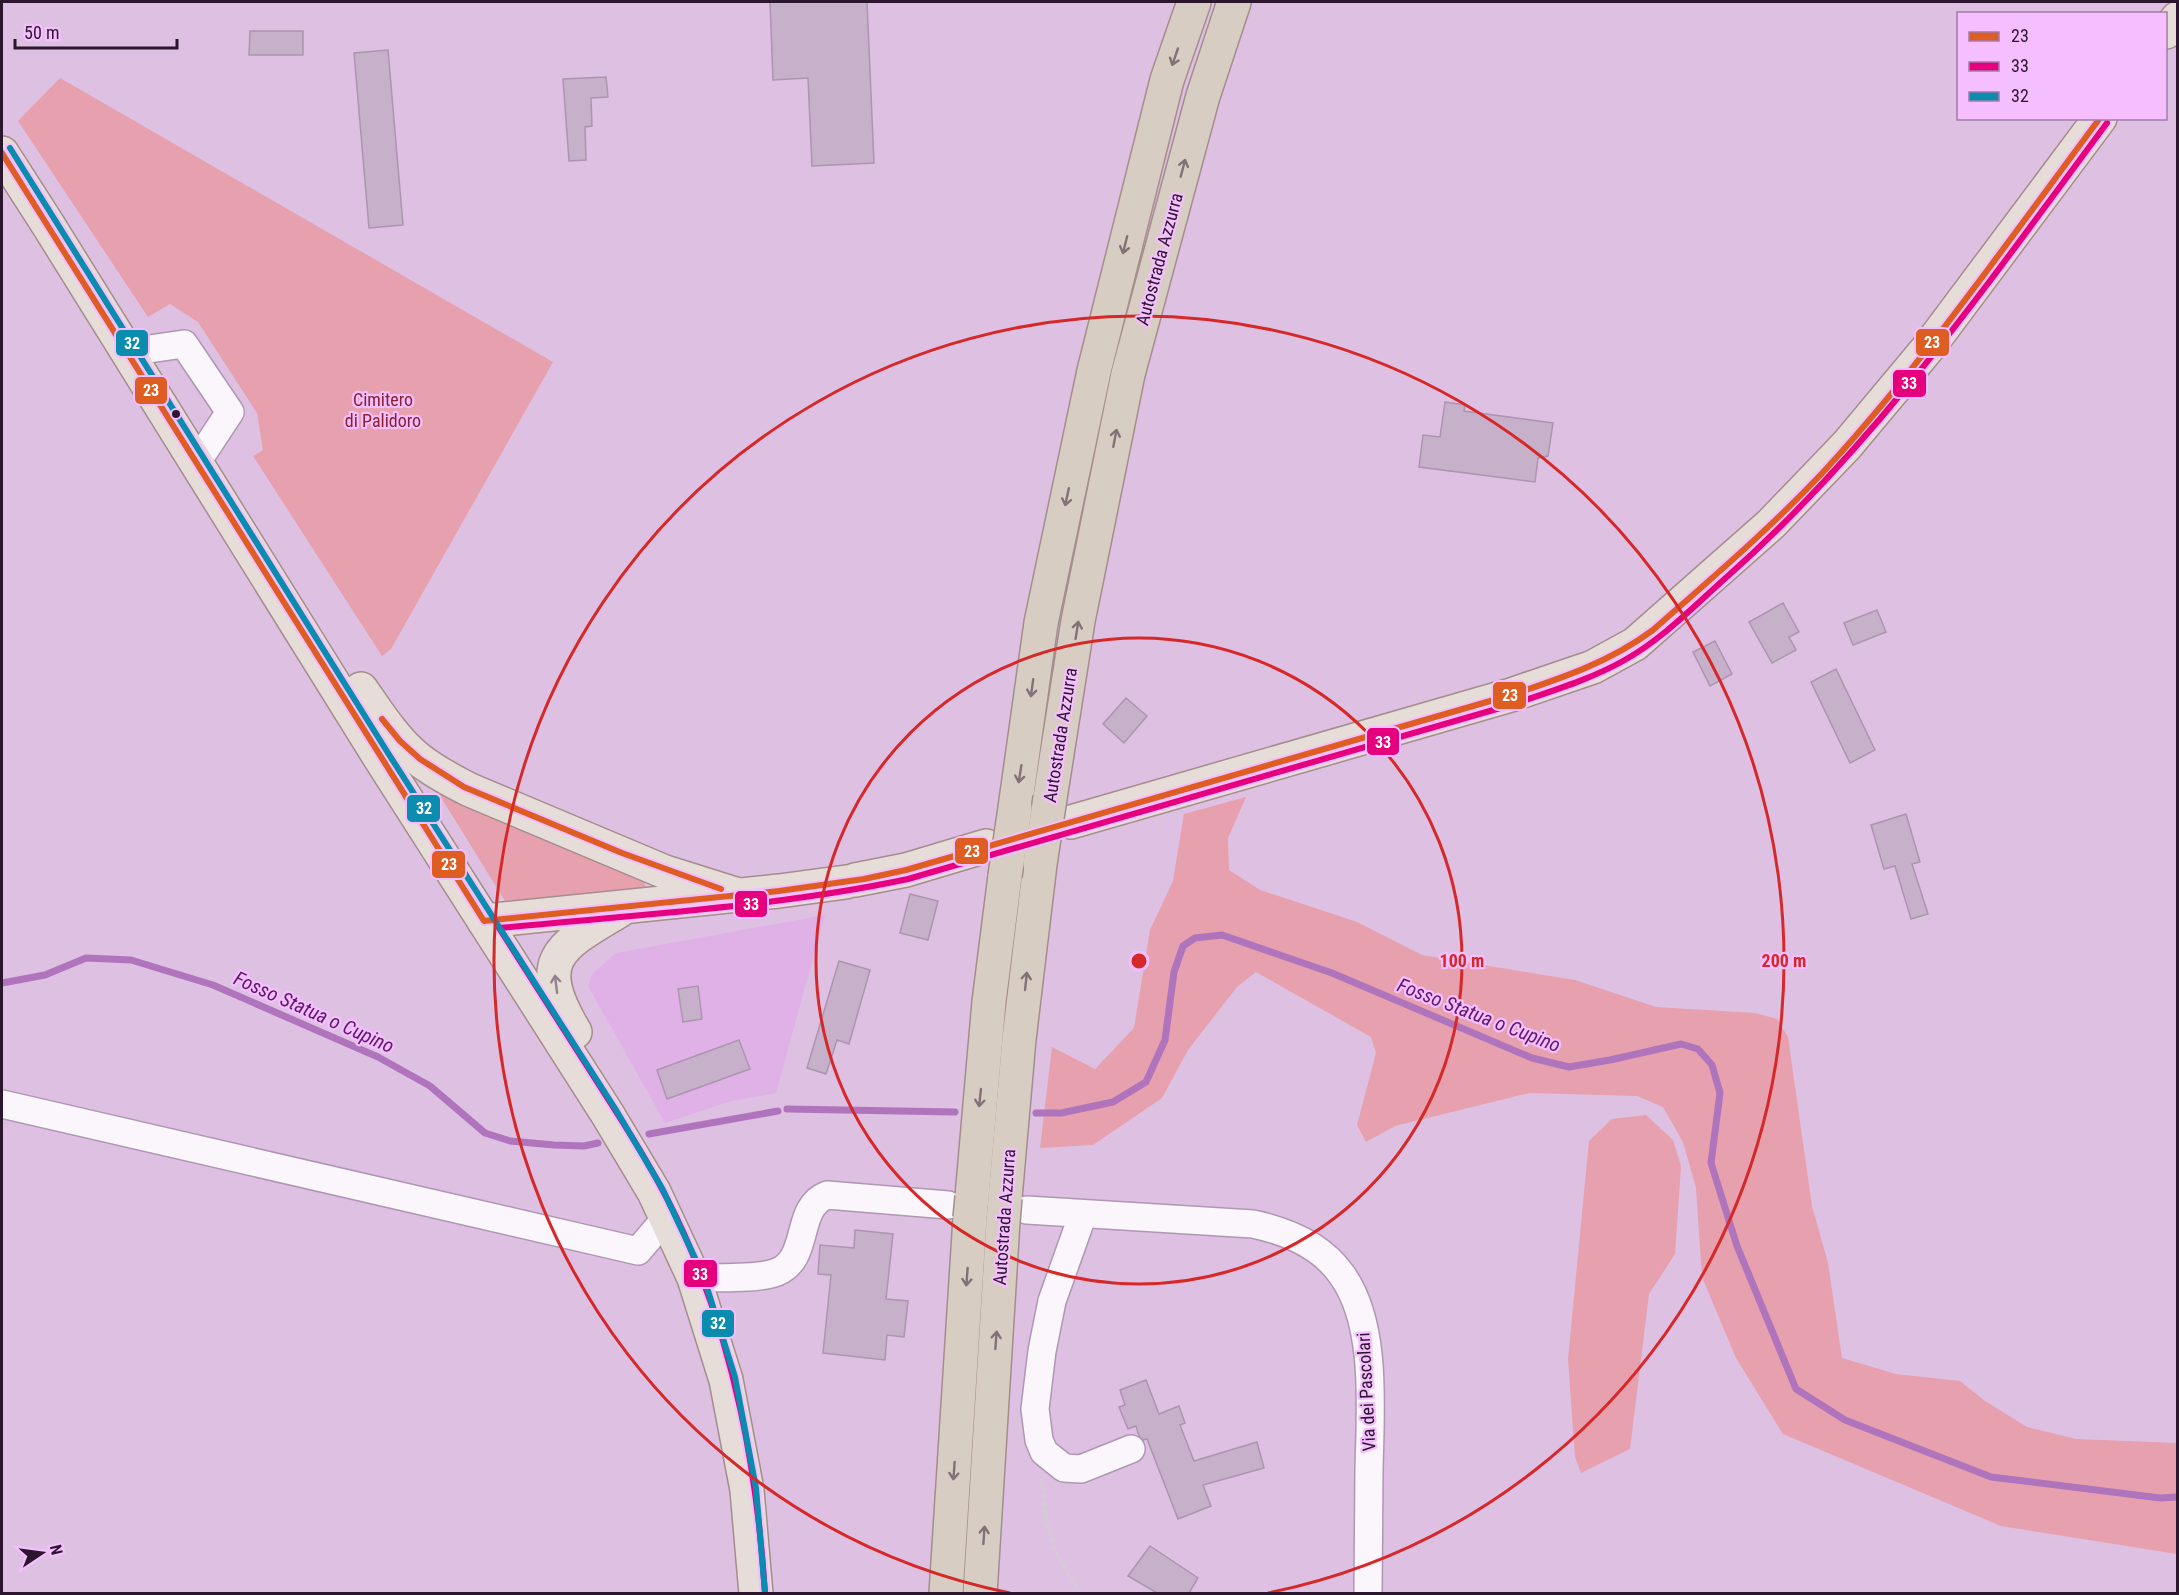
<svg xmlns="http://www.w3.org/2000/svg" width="2179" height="1595" font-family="'Roboto Condensed',sans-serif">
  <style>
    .built { fill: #e0b1e7 }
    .green { fill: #e6a0ae }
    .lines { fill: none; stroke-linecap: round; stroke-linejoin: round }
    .stream { stroke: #b074bc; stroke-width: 7 }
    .building { fill: #c7b0ca; stroke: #ac95af; stroke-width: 1.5 }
    .minor-casing { stroke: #af97b3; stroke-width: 30 }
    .major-casing { stroke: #a48d8d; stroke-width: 36 }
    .highway-casing { stroke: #a48d8d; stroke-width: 36 }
    .path { stroke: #d4cbd5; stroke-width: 4; stroke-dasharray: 4.5 3; stroke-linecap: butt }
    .minor { stroke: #faf6fb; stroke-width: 27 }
    .major { stroke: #e6ddd9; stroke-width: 33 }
    .highway { stroke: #d8cdc2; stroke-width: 33 }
    .highway-bridge-casing { stroke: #a48d8d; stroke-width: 36; stroke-linecap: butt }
    .highway-bridge { stroke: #d8cdc2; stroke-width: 33 }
    .bus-1-casing { stroke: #f5beff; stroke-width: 10 }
    .bus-2-casing { stroke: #f5beff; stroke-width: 10 }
    .bus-3-casing { stroke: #f5beff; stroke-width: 10 }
    .bus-1 { stroke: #de5d23; stroke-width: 6 }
    .bus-2 { stroke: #e5007d; stroke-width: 6 }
    .bus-3 { stroke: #098cae; stroke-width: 6 }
    .oneway { stroke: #827278 }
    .oneway2 { stroke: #92838c }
    .ring { fill: none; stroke: #d62828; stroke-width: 3 }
    .bus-dot { fill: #2b162e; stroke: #f5beff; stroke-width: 2 }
    .labels { text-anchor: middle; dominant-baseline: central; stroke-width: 4.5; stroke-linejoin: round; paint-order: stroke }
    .street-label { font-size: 18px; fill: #2b162e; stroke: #f5beff }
    .park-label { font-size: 18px; fill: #8c1f29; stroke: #f5beff }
    .water-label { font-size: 20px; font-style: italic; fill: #5f196b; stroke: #f5beff }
    .centre { fill: #d62828; stroke: #f5beff; stroke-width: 3 }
    .ring-label { font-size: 18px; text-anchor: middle; font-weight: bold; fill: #d62828; stroke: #f5beff; stroke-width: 4.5; stroke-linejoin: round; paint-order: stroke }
    .line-badge { stroke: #f5beff; stroke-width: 2 }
    .badge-label { font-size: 16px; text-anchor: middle; font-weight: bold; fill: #fff }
  </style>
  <rect width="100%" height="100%" fill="#dec0e2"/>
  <polygon class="built" points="825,915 776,1093 728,1102 665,1123 588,986 593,973 616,953"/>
  <g class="green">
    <polygon points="60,78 553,362 391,649 382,656 253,456 263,450 257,413 198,322 170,304 148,317 18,121"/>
    <polygon points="447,793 644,879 646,889 505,901 439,794"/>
    <polygon points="1246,797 1228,838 1229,870 1260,890 1357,922 1422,955 1575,980 1656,1007 1755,1013 1777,1019 1788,1037 1812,1206 1828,1263 1842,1358 1896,1374 1960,1381 1985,1401 2027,1427 2076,1439 2177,1443 2177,1554 2001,1526 1783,1434 1736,1358 1702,1277 1696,1188 1683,1142 1663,1107 1637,1096 1529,1093 1395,1126 1366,1142 1357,1125 1376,1053 1371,1037 1256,972 1237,987 1188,1050 1162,1098 1093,1145 1040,1148 1052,1047 1095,1069 1134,1028 1150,930 1173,881 1184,814"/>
    <polygon points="1646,1115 1673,1140 1681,1166 1675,1254 1649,1294 1630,1449 1581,1473 1575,1457 1568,1359 1589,1141 1612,1119"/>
  </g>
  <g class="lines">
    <g class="stream">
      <polyline points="2,983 45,975 86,958 131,960 213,985 378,1057 430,1086 485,1133 510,1141 554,1145 584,1146 598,1143"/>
      <polyline points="787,1109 955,1112"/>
      <polyline points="1036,1113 1061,1113 1113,1102 1146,1082 1165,1040 1174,972 1183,946 1195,938 1222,935 1332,973 1532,1058 1569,1067 1610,1060 1681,1044 1698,1049 1712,1065 1720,1093 1711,1163 1737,1246 1796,1389 1845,1420 1991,1477 2160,1498 2178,1497"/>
      <polyline points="649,1134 778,1111"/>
    </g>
  </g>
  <g class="building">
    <polygon points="770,2 867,2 874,163 812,166 808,78 773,80"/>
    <polygon points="250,31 303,31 303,55 249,55"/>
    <polygon points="388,50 403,225 369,228 354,53"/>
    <polygon points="606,77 608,97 591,98 592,126 585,127 586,160 569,161 563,79"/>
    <polygon points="1445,402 1465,405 1464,411 1553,423 1548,456 1538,458 1535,482 1419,467 1423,435 1440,437"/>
    <polygon points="1783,603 1799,632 1789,637 1796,650 1772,663 1749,622"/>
    <polygon points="1877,610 1886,632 1853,645 1844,623"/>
    <polygon points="1715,641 1732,674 1710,686 1693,652"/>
    <polygon points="1836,669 1875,750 1850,763 1811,682"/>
    <polygon points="1126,698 1147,716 1124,743 1103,724"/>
    <polygon points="1906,814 1920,862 1912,864 1928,914 1911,919 1895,866 1884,869 1871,825"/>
    <polygon points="910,894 938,901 928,940 900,933"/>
    <polygon points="839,961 870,970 849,1044 837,1040 826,1074 807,1068"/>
    <polygon points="698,986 702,1019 683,1022 678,989"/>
    <polygon points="739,1040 750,1069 667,1099 657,1070"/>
    <polygon points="855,1230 893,1234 886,1299 908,1301 904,1337 887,1335 885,1360 823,1353 831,1275 818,1274 820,1245 854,1248"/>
    <polygon points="1146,1380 1159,1414 1179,1406 1185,1423 1180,1425 1194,1461 1257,1442 1264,1468 1203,1485 1211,1506 1178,1519 1147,1439 1143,1440 1139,1436 1136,1426 1128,1429 1119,1407 1125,1405 1120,1390"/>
    <polygon points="1150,1546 1198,1578 1189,1593 1157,1593 1128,1576"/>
  </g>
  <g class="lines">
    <g class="minor-casing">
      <g id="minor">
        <polyline points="128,352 184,344 230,412 197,462"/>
        <polyline points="2,1104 638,1251 667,1217"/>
        <path d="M1027 1210 1253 1224C1286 1231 1322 1246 1342 1275 1378 1325 1370 1412 1369 1470 1369 1511 1368 1552 1368 1594"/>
        <polyline points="1083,1214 1052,1301 1042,1351 1035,1409 1039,1440 1044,1452 1064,1468 1081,1469 1131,1449"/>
        <path d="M694 1278C716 1277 757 1280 777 1272 811 1258 794 1208 827 1195L948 1205"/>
      </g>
    </g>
    <g class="major-casing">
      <g id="major">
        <polyline points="2166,32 2178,18"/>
        <polyline points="2,153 47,223 380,758 608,1115 654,1192 694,1278 726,1380 747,1490 756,1594"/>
        <path d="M361 689C378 713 394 739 417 758 433 771 452 781 470 790L665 872 738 895"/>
        <polyline points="1071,822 1511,695 1593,667 1635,644 1771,524 1847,445 1928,348 2100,118"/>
        <polyline points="855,880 906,870 986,846"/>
        <polyline points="484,921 779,891 846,882"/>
        <path d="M575 1032C532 960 558 947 619 911"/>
      </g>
    </g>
    <g class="highway-casing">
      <g id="highway">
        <polyline points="1050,798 1078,621 1128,374 1203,96 1234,2"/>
        <polyline points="1015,808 1041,623 1094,371 1167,80 1194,2"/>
        <polyline points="972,1197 989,1002 1005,876"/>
        <polyline points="1005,1198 1019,1039 1040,864"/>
        <polyline points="946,1594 970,1218"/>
        <polyline points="980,1594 1003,1221"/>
      </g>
    </g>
    <polyline class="path" points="1042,1479 1046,1520 1054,1549 1080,1594"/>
    <use href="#minor" class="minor"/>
    <use href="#major" class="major"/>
    <use href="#highway" class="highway"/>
    <g class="highway-bridge-casing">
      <g id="highway-bridge">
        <polyline points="1040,864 1050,798"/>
        <polyline points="1005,876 1015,808"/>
        <polyline points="970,1218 972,1197"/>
        <polyline points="1003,1221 1005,1198"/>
      </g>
    </g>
    <use href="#highway-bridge" class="highway-bridge"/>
    <g class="bus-1-casing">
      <g id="bus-1">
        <path d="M2 153 484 921 779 891 864 879 906 870 1511 695C1562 678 1610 662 1653 630 1712 578 1772 527 1826 469 1926 360 2011 237 2100 118"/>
        <polyline points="382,719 400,741 420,759 464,787 622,853 721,889"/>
      </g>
    </g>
    <g class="bus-2-casing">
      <path id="bus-2" d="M765 1593C757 1470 735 1350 685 1236 660 1179 626 1127 592 1074 561 1026 530 977 499 928 634 915 776 907 908 879L1514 704C1551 691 1589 680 1623 661 1663 639 1695 605 1729 575 1877 443 1989 282 2107 123"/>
    </g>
    <g class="bus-3-casing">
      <polyline id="bus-3" points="10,148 388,753 616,1110 662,1188 703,1275 735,1377 756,1488 765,1593"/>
    </g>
    <use href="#bus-1" class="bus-1"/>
    <use href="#bus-2" class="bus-2"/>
    <use href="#bus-3" class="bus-3"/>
  </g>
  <defs><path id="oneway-shaft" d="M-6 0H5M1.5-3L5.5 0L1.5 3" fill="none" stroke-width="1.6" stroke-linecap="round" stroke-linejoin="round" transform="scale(1.5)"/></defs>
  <g class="oneway">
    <use href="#oneway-shaft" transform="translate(1175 57) rotate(109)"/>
    <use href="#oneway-shaft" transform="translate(1183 168) rotate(-75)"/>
    <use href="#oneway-shaft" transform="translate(1125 245) rotate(104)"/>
    <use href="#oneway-shaft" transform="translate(1115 438) rotate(-79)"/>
    <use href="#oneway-shaft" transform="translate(1067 497) rotate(102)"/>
    <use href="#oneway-shaft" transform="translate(1077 630) rotate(-81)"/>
    <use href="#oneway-shaft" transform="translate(1032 688) rotate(98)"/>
    <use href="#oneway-shaft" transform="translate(1020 774) rotate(99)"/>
    <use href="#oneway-shaft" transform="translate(1026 981) rotate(-84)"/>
    <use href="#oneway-shaft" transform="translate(980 1098) rotate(96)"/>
    <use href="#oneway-shaft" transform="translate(967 1277) rotate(94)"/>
    <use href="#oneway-shaft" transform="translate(996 1340) rotate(-86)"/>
    <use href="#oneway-shaft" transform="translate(954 1471) rotate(94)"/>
    <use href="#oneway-shaft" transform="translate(984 1535) rotate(-86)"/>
  </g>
  <use class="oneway2" href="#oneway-shaft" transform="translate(556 984) rotate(-97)"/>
  <g class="ring">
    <circle cx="1139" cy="961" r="323"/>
    <path d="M1010 1593A645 645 0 1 1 1268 1593"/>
  </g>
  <circle class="bus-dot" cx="176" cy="414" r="5"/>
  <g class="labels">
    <g class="street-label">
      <text transform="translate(1159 259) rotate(-75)">Autostrada Azzurra</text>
      <text transform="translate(1060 735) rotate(-81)">Autostrada Azzurra</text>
      <text transform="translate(1004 1217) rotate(-86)">Autostrada Azzurra</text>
      <text transform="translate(1366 1392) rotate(-93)">Via dei Pascolari</text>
    </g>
    <g class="park-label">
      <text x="383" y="399">Cimitero<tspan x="383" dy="21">di Palidoro</tspan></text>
    </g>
    <g class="water-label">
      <text transform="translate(314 1012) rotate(24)">Fosso Statua o Cupino</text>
      <text transform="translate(1479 1015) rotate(21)">Fosso Statua o Cupino</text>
    </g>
  </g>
  <circle cx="1139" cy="961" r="9" class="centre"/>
  <g class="ring-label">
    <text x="1462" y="967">100 m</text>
    <text x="1784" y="967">200 m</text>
  </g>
  <g class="line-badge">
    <rect x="1915" y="328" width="35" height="29" rx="6" fill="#de5d23"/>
    <rect x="115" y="329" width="34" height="28" rx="6" fill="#098cae"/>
    <rect x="1892" y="369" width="35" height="29" rx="6" fill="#e5007d"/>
    <rect x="134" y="376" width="34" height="29" rx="6" fill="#de5d23"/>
    <rect x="1492" y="681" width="35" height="29" rx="6" fill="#de5d23"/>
    <rect x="1366" y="727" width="34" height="29" rx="6" fill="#e5007d"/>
    <rect x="406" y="794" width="35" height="29" rx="6" fill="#098cae"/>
    <rect x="954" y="837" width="35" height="28" rx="6" fill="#de5d23"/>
    <rect x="431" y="850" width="35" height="29" rx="6" fill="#de5d23"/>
    <rect x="734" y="890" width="34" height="28" rx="6" fill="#e5007d"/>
    <rect x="683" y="1259" width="35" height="29" rx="6" fill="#e5007d"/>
    <rect x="701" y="1309" width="34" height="29" rx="6" fill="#098cae"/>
  </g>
  <g class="badge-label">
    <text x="1932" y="348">23</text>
    <text x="132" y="349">32</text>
    <text x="1909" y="389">33</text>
    <text x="151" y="396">23</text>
    <text x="1510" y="701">23</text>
    <text x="1383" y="748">33</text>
    <text x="424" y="814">32</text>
    <text x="972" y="857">23</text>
    <text x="449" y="870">23</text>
    <text x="751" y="910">33</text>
    <text x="700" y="1280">33</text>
    <text x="718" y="1329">32</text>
  </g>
  <rect width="2179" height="1595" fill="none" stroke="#2b162e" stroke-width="6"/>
  <rect x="1957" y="12" width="210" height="108" fill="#f5beff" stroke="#a47bab" stroke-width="1.5"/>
  <rect x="1969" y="32" width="30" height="9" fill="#de5d23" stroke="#a47bab" stroke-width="1.5"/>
  <text x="2011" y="42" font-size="18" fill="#2b162e">23</text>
  <rect x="1969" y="62" width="30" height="9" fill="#e5007d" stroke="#a47bab" stroke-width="1.5"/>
  <text x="2011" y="72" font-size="18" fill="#2b162e">33</text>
  <rect x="1969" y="92" width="30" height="9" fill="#098cae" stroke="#a47bab" stroke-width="1.5"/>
  <text x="2011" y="102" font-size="18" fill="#2b162e">32</text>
  <g transform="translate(42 1553) rotate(77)" stroke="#f5beff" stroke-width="4.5" paint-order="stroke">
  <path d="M0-4.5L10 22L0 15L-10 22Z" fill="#2b162e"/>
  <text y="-9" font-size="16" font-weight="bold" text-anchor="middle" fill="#2b162e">N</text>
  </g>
  <path d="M15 39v9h162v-9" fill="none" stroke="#2b162e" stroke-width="3"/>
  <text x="24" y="39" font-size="18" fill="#2b162e" stroke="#f5beff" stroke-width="4.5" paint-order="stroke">50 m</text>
</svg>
